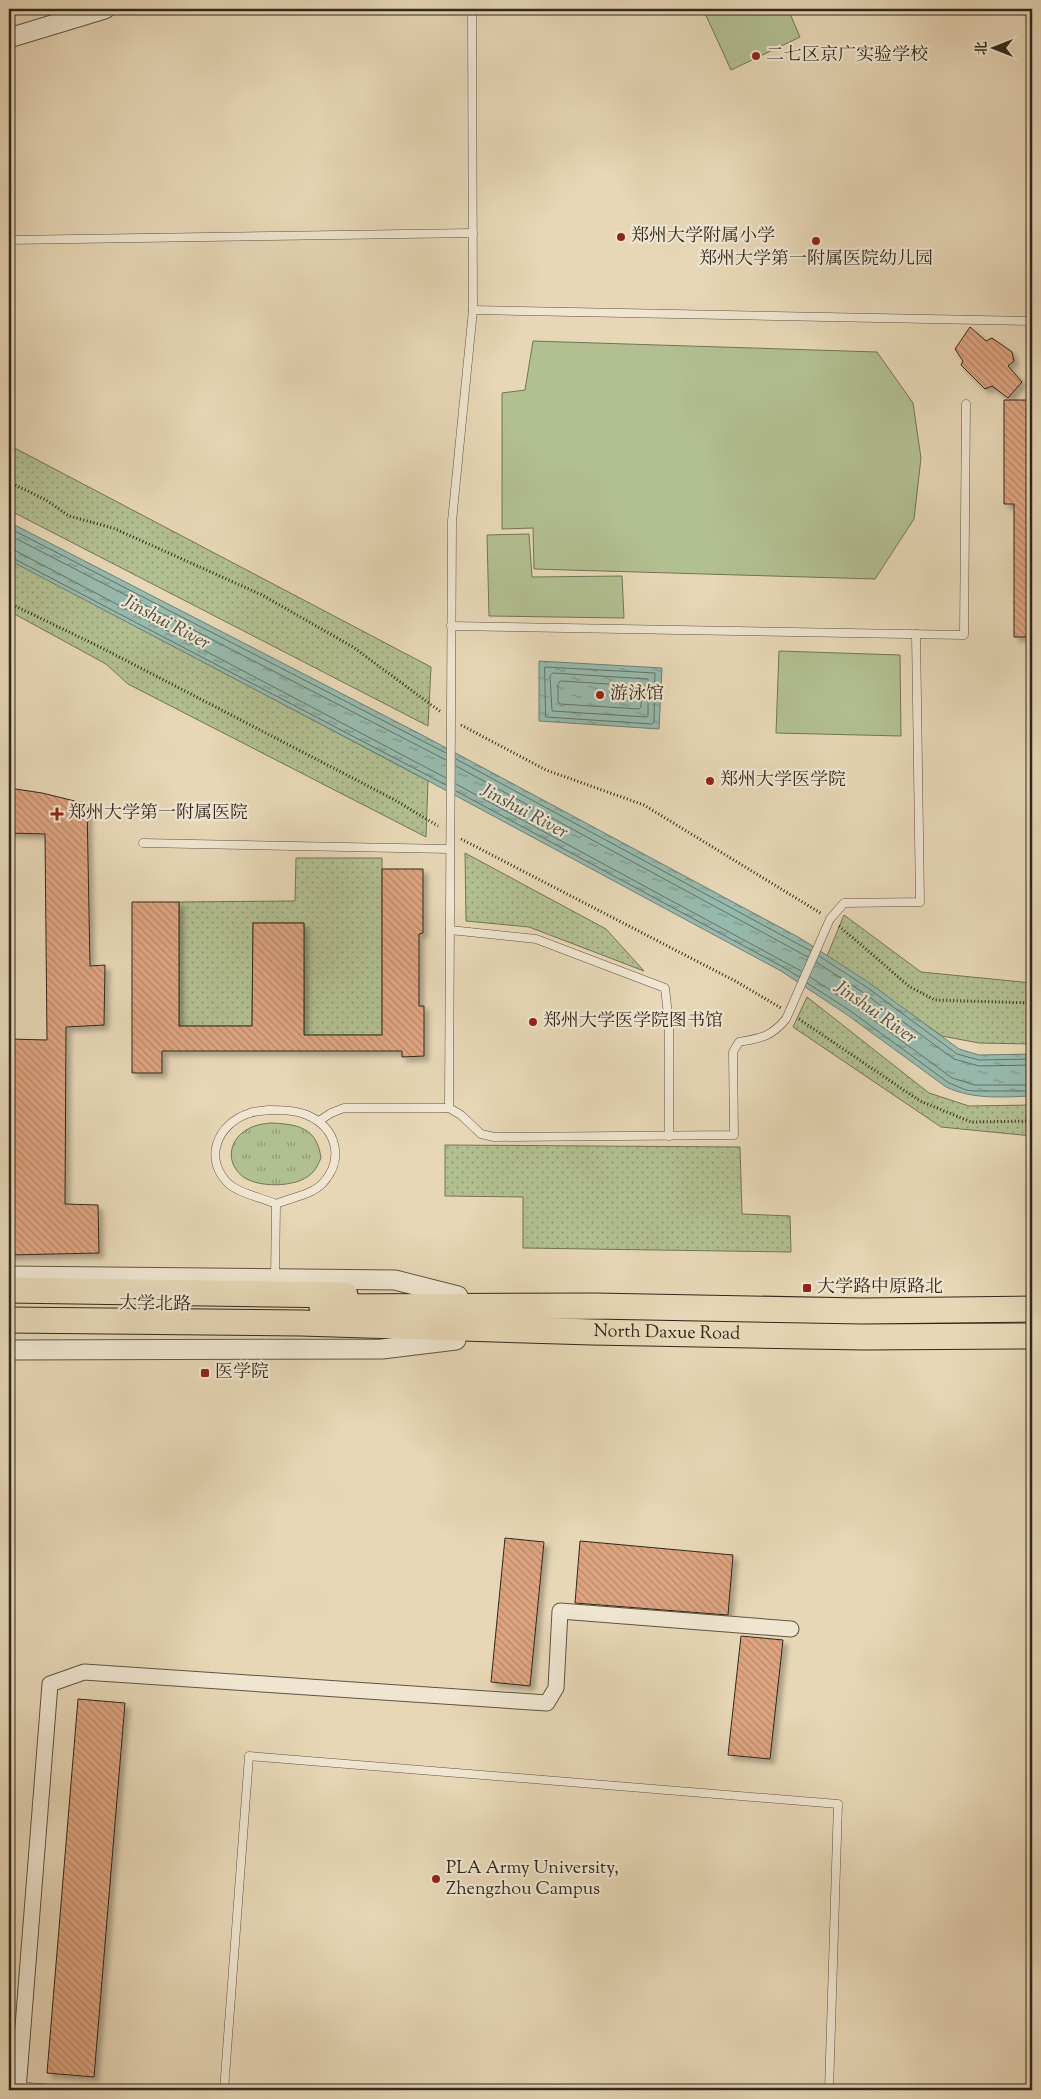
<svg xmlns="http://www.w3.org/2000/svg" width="1041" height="2099" font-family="'Sorts Mill Goudy','Noto Serif SC',serif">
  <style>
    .grass { fill: url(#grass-tufts); stroke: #727456 }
    .park { fill: url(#park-dots); stroke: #727456 }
    .garden { fill: #b2bf91; stroke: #727456 }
    .water { fill: url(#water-ripples); stroke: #6e8074 }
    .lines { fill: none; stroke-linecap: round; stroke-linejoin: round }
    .shore { stroke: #647165; stroke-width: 1 }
    .building { fill: url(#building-back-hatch); stroke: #31281c; filter: url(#shadow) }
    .service-casing { stroke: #5e5442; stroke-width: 9 }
    .minor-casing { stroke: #5e5442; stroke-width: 17 }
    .tertiary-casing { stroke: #5e5442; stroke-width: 21 }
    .primary-casing { stroke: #31281c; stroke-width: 27 }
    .path { stroke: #31281c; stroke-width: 3; stroke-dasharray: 1 2.5; stroke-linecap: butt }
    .service { stroke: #efe5d0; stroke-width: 8 }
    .minor { stroke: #efe5d0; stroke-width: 15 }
    .tertiary { stroke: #efe5d0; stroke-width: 19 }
    .primary { stroke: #e7d7b6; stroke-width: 25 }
    .poi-dot { fill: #8f2418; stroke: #efe5d0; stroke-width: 2 }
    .labels { text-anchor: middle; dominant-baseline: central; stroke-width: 4.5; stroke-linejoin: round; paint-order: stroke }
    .poi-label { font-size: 18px; fill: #31281c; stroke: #efe5d0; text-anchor: start }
    .street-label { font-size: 18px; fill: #31281c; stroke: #efe5d0 }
    .water-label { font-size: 19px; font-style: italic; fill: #4a4c40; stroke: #efe5d0 }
  </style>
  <defs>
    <pattern id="grass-tufts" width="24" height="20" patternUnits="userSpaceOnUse" patternTransform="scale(1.25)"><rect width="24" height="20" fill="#b2bf91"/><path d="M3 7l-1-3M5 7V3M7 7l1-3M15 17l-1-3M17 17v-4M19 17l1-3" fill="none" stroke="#919b76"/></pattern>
    <pattern id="park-dots" width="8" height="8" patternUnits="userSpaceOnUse" patternTransform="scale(1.25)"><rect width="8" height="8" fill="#b2bf91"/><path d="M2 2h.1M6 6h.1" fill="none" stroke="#919b76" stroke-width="1.8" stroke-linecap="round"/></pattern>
    <pattern id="water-ripples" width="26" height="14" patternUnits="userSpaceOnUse" patternTransform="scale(1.25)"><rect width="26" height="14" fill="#97baae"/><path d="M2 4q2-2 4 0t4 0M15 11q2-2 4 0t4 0" fill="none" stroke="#7c978d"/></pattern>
    <pattern id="building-back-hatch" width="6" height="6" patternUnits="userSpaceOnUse" patternTransform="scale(1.25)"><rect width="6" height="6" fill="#dea480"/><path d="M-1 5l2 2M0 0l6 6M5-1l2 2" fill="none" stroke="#b58668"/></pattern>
    <filter id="shadow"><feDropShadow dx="4.5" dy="4.5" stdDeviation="2.5" flood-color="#0004"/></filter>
  </defs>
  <rect width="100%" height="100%" fill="#e7d7b6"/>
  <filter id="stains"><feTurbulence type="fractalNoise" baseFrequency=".004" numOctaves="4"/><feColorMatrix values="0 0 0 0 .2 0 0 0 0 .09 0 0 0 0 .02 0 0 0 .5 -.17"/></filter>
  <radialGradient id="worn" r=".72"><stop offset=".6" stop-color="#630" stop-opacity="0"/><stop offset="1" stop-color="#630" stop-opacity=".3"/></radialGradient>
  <path class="grass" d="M270 1123C297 1124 317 1127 321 1158 318 1164 316 1170 311 1174 296 1188 257 1188 242 1176 222 1159 232 1133 255 1126 259 1124 265 1124 270 1123Z"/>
  <g class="park">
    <polygon points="9,445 431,667 428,726 9,510"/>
    <polygon points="9,559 428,781 426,837 128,684 106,664 9,611"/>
    <polygon points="465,853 606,929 644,971 529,927 466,921"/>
    <polygon points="296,858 382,858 382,1035 304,1035 304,923 253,923 252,1026 179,1026 179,902 295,901"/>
    <polygon points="844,915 921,972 1032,983 1032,1044 979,1043 942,1036 827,956"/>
    <polygon points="807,997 929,1093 969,1106 1032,1105 1032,1136 941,1127 793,1027"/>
    <polygon points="445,1145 740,1147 742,1214 790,1216 791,1252 523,1248 523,1197 445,1196"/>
  </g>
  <g class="garden">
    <polygon points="703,9 788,9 800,37 731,70"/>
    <polygon points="533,341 877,352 913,403 921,458 914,519 875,579 534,569 533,528 502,529 502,393 525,390"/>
    <polygon points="529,534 532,577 622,576 624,618 489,616 487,535"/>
    <polygon points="779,651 900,655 901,736 776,733"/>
  </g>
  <g class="water">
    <path d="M9 522 424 736 800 938 868 982 959 1049 979 1055 1032 1054V1096C1003 1097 974 1100 946 1087L846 1014 781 971 408 770 9 560Z"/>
    <polygon points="539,661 662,668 659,729 539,721"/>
  </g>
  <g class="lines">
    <g class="shore">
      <polyline points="9,528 446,753"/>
      <polyline points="9,535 446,760"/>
      <polyline points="9,549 16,551 446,778"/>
      <polyline points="9,556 446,785"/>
      <polygon points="545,667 655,673 654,722 652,724 546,717"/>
      <polygon points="553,673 648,679 648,716 646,717 552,711 550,676"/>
      <polygon points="561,681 640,686 642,688 641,707 639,709 560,704 558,702 558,684"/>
      <polyline points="456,759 811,951"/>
      <polyline points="456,766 808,957"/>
      <polyline points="456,784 801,971"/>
      <polyline points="456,791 783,967 799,977"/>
      <polyline points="819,956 865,986 957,1054 979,1060 1032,1059"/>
      <polyline points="816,962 861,991 954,1059 979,1066 1032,1065"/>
      <polyline points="810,977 853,1005 952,1078 975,1085 1032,1085"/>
      <polyline points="807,983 849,1010 949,1083 966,1090 975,1091 1032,1091"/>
    </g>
  </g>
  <g class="building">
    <polygon points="970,327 986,341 992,338 1012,352 1014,361 1008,366 1022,382 1008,398 992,386 985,389 961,365 963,361 955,349"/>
    <polygon points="1004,400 1032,400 1032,637 1014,637 1014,504 1004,504"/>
    <polygon points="9,788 42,793 87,804 90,966 105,965 104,1025 66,1027 65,1204 98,1205 99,1253 9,1255 9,1039 47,1040 45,834 9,833"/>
    <polygon points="382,869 423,869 423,933 419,934 419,1006 424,1006 424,1056 402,1057 402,1051 162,1051 162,1073 132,1073 132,902 179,902 179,1026 252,1026 253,923 304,923 304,1035 382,1035"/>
    <polygon points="505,1538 544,1542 530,1686 491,1682"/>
    <polygon points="580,1541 733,1555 728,1615 575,1603"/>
    <polygon points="741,1636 783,1640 770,1759 728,1755"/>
    <polygon points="78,1699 125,1703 94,2077 47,2073"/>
  </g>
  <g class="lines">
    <g class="service-casing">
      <g id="service">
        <polyline points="9,240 473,233"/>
        <polyline points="473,310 1032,321"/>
        <polyline points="451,626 964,635 966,404"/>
        <polyline points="143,843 450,849"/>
        <polyline points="450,930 536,939 665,988 669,1023 669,1136"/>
        <polyline points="449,1108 452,521 473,310 472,9"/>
        <path d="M269 1110C281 1110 295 1110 307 1115 337 1128 345 1160 322 1184 311 1195 290 1198 276 1204 261 1197 243 1195 230 1185 202 1160 217 1123 250 1113 255 1111 263 1111 269 1110Z"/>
        <path d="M319 1121 331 1113 344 1108H449L461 1115 481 1134 494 1137 734 1135 733 1052 739 1042C761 1038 771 1037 786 1019L830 919 844 903 920 902 916 634"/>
        <polyline points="275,1279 276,1204"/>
        <polyline points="18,2086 64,2090"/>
        <polyline points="224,2090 249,1756 838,1804 829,2090"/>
      </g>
    </g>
    <g class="minor-casing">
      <polyline id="minor" points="18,2090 50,1684 84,1672 547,1703 556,1688 560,1611 791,1629"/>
    </g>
    <g class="tertiary-casing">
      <g id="tertiary">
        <polyline points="9,38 105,9"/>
        <polyline points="9,1276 395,1280 458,1296"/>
        <polyline points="9,1350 382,1349 456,1340"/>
      </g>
    </g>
    <g class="primary-casing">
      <g id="primary">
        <polyline points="9,1290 345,1295"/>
        <polyline points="322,1307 595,1306 862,1311 1032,1309"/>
        <path id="s1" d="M9 1320 301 1323 592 1332 863 1337 1032 1336"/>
      </g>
    </g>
    <g class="path">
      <polyline points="9,482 46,500 69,516 113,528 262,595 353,647 441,712"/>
      <polyline points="9,603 102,648 393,799 438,826"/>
      <polyline points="461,725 546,770 644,805 822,914"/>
      <polyline points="461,839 737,982 781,1008"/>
      <polyline points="839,926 910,987 935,1000 1032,1003"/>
      <polyline points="799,1019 920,1101 971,1122 1032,1121"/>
    </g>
    <use href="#service" class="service"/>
    <use href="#minor" class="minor"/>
    <use href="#tertiary" class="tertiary"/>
    <use href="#primary" class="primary"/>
  </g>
  <g class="poi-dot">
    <circle cx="756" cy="56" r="5"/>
    <circle cx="621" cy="237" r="5"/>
    <circle cx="816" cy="241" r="5"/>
    <circle cx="600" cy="695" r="5"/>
    <circle cx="710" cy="781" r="5"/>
    <path d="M54.5 806.5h5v5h5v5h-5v5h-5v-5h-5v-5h5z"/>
    <circle cx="533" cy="1022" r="5"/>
    <rect x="802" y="1283" width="10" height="10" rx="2.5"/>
    <rect x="200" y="1368" width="10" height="10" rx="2.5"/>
    <circle cx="436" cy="1879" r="5"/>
  </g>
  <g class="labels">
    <g class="poi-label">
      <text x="766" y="56">二七区京广实验学校</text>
      <text x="631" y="237">郑州大学附属小学</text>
      <text x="816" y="260" text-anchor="middle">郑州大学第一附属医院幼儿园</text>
      <text x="610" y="695">游泳馆</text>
      <text x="720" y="781">郑州大学医学院</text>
      <text x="68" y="814">郑州大学第一附属医院</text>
      <text x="543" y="1022">郑州大学医学院图书馆</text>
      <text x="817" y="1288">大学路中原路北</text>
      <text x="215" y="1373">医学院</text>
      <text x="446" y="1869">PLA Army University,<tspan x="446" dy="21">Zhengzhou Campus</tspan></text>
    </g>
    <g class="street-label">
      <text transform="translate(155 1305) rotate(1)">大学北路</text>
      <text stroke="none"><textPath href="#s1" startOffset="658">North Daxue Road</textPath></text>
    </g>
    <g class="water-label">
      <text transform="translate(166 623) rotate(28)">Jinshui River</text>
      <text transform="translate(524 812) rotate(28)">Jinshui River</text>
      <text transform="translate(875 1013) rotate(35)">Jinshui River</text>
    </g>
  </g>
  <rect width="1041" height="2099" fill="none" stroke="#e7d7b6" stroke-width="30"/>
  <rect x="10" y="10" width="1021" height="2079" fill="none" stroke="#31281c" stroke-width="2.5"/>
  <rect x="15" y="15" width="1011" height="2069" fill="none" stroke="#31281c"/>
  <g transform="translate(994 48) rotate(270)" stroke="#efe5d0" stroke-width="4" paint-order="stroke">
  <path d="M0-4L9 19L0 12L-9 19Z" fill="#31281c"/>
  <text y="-8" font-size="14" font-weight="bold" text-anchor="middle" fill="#31281c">北</text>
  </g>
  <rect width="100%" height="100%" filter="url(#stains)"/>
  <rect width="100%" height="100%" fill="url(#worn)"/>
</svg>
